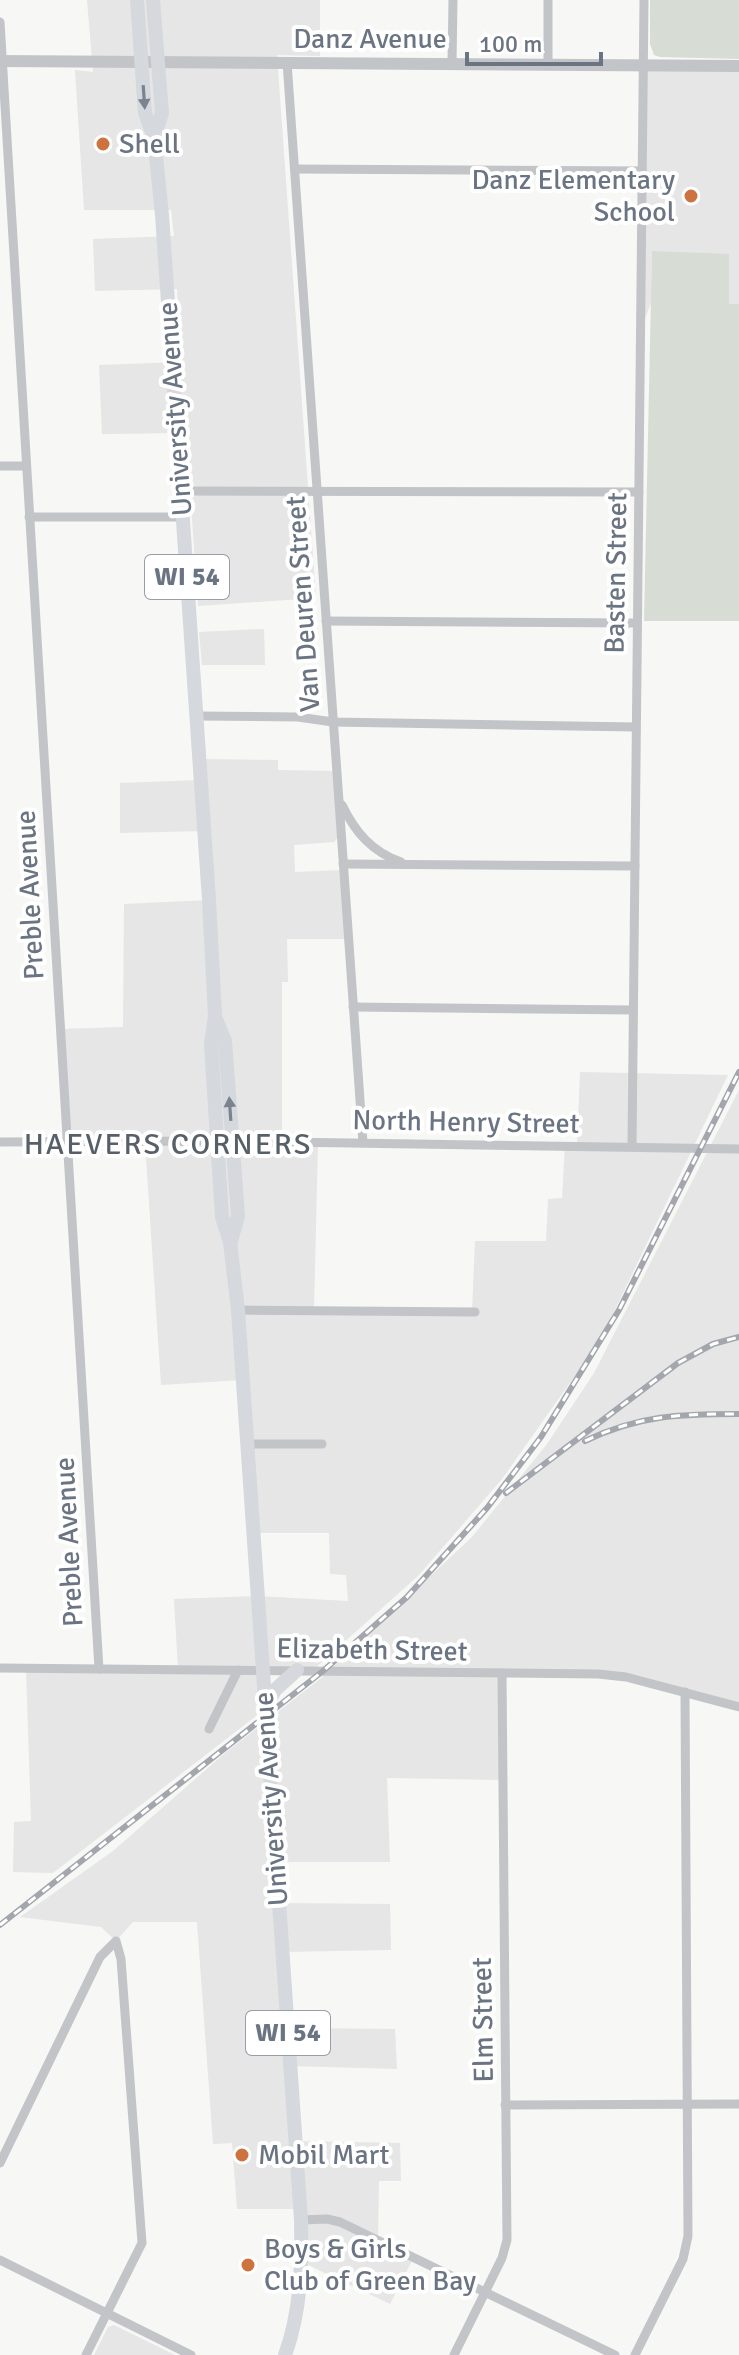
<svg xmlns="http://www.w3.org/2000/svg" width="739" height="2355" font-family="Signika,sans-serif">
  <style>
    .built { fill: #e5e6e5 }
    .green { fill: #d7dcd5 }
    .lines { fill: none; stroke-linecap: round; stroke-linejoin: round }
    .minor { stroke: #c2c4c8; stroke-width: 9 }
    .tertiary { stroke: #c2c4c8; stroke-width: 12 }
    .primary { stroke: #d5d8dc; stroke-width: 14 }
    .rail-casing { stroke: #a3a7ad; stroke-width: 6 }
    .rail { stroke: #fff; stroke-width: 3; stroke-dasharray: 9; stroke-linecap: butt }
    .oneway { fill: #7b8390 }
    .poi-dot { fill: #cc7340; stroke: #fff; stroke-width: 3 }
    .labels { text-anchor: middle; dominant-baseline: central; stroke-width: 8; stroke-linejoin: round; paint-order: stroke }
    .shield { fill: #fff; stroke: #979ea8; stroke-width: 2 }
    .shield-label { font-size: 26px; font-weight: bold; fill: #6b7482 }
    .street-label { font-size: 28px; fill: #6b7482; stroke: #fff }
    .poi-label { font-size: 28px; fill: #6b7482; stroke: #fff; text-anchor: start }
    .neighbourhood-label { font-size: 30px; letter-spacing: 2px; fill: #575f68; stroke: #fff }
  </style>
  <rect width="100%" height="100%" fill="#f7f7f5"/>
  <g class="built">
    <polygon points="87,0 320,0 320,56 277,55 316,598 198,606 186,433 102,434 99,365 182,362 177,289 95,291 93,239 174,236 171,210 84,210 75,70 93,72"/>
    <polygon points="644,65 739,66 739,304 729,304 652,252 651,303 641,329"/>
    <polygon points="264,629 265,665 202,665 199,632"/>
    <polygon points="200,759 278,760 278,770 337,771 341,834 334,842 294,845 295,872 344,870 348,939 287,939 288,982 282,982 282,1142 318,1142 314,1310 472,1312 475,1241 546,1241 548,1199 562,1198 565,1145 577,1145 580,1072 728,1075 610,1320 586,1360 502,1479 419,1575 312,1671 262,1670 265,1709 53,1873 13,1872 14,1822 31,1821 26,1668 178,1670 174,1599 257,1596 348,1601 346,1575 330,1574 329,1533 253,1533 242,1380 161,1385 145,1142 67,1142 60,1029 123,1027 124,904 209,900 205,831 120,833 120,783 201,780"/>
    <polygon points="739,1090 739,1707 626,1677 503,1673 502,1780 387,1778 390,1862 276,1862 279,1903 390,1904 391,1950 282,1952 287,2028 395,2029 397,2069 290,2066 295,2141 400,2143 401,2181 379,2181 378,2240 414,2257 390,2304 302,2262 300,2209 237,2209 232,2143 213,2144 197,1922 133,1922 116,1941 101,1927 20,1917 113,1851 225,1753 320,1679 472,1537 547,1444 594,1373"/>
    <polygon points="114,2325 175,2355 94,2355 108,2327"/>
  </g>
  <g class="green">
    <polygon points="650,0 739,0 739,59 660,57 654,55 650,44"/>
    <polygon points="652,251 729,254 729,304 739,304 739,621 644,621"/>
  </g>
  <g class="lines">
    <g class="minor">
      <polyline points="0,22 99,1669"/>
      <polyline points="287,62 363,1143"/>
      <polyline points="452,64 453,0"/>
      <polyline points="548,64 548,0"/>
      <polyline points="295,169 642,171"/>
      <polyline points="0,466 26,466"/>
      <polyline points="180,491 639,492"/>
      <polyline points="29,517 183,517"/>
      <polyline points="326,621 637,623"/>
      <polyline points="197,716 298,717 333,722 636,727"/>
      <path d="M342 805C355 832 372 852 401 862"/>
      <polyline points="343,864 635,866"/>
      <polyline points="353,1007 633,1010"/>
      <polyline points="0,1142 217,1141 739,1149"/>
      <polyline points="632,1146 644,0"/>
      <polyline points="238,1310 475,1312"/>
      <polyline points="246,1444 322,1444"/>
      <polyline points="0,1668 598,1674 626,1677 739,1707"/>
      <polyline points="209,1729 238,1670"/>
      <polyline points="505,2105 739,2104"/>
      <polyline points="0,2163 100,1957 116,1941 121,1959 142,2243 86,2355"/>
      <polyline points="301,2220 327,2219 340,2222 615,2355"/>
      <polyline points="0,2260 191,2355"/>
      <polyline points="454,2355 502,2258 507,2240 502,1673"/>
      <polyline points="635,2355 683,2259 688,2236 685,1692"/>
    </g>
    <polyline class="tertiary" points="0,61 739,66"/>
    <g class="primary">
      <path d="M137 0 145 113 154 137 162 215 209 900 215 1016 211 1044 222 1217 230 1242 238 1310 301 2220C302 2266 301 2311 285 2355"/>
      <polyline points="153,0 162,113 154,137"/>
      <polyline points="215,1017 225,1041 238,1216 231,1241"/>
      <polyline points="265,1709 275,1690 297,1670"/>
    </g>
    <g class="rail-casing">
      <g id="rail">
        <path d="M585 1441C639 1415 680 1414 739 1414"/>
        <polyline points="506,1493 678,1363 713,1344 739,1337"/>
        <polyline points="0,1925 323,1671 407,1597 487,1508 541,1437 619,1310 739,1072"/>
      </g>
    </g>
    <use href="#rail" class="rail"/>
  </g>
  <defs><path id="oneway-solid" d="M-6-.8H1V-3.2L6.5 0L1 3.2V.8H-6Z" transform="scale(2)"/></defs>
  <g class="oneway">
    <use href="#oneway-solid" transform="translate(144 97) rotate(86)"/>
    <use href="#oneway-solid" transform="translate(230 1109) rotate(-94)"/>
  </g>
  <g class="poi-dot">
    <circle cx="103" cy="144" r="8"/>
    <circle cx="691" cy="196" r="8"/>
    <circle cx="242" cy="2155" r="8"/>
    <circle cx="248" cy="2265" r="8"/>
  </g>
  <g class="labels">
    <g class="shield">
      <rect x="145" y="555" width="84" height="44" rx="6"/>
      <rect x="246" y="2011" width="84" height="44" rx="6"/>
    </g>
    <g class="shield-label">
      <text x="187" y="577">WI 54</text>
      <text x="288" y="2033">WI 54</text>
    </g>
    <g class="street-label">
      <text x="370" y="39">Danz Avenue</text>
      <text transform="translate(175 409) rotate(-94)">University Avenue</text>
      <text transform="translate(616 573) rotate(-89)">Basten Street</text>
      <text transform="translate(303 604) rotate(-94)">Van Deuren Street</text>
      <text transform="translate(30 895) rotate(-93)">Preble Avenue</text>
      <text transform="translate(466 1122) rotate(1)">North Henry Street</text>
      <text transform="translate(69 1542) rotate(-93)">Preble Avenue</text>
      <text transform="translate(372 1650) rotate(1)">Elizabeth Street</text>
      <text transform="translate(271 1799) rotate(-94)">University Avenue</text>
      <text transform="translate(483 2020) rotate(-91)">Elm Street</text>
    </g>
    <g class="poi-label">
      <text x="119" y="144">Shell</text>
      <text x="675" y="180" text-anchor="end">Danz Elementary<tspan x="675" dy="32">School</tspan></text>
      <text x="258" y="2155">Mobil Mart</text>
      <text x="264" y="2249">Boys &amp; Girls<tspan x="264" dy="32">Club of Green Bay</tspan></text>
    </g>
    <g class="neighbourhood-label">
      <text x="168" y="1144">HAEVERS CORNERS</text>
    </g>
  </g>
  <path d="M467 52v12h134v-12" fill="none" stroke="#6b7482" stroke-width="4"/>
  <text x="479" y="52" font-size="24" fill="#6b7482" stroke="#ffffff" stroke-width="6" paint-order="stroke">100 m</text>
</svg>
